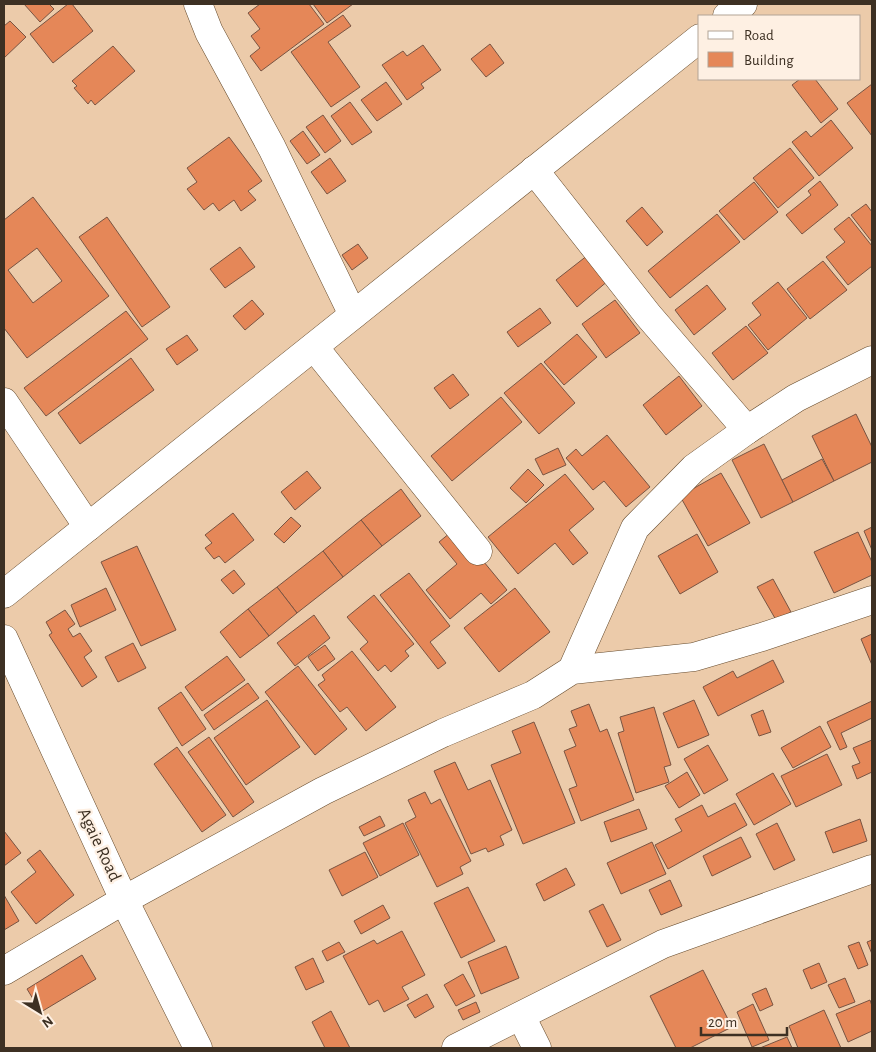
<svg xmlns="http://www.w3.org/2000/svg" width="876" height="1052" font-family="'Alegreya Sans',sans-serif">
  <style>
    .building { fill: #e58758; stroke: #795442; fill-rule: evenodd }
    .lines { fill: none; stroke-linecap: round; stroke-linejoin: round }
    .minor-casing { stroke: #664b2d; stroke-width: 29 }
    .minor { stroke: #fff; stroke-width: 28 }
    .labels { text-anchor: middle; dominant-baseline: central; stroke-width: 4.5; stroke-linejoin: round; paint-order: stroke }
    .street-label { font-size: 18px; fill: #3d3023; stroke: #fef0e3 }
  </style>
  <rect width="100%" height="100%" fill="#eccbaa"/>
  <g class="building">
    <polygon points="24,4 49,4 54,9 40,22"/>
    <polygon points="68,4 72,4 93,31 53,63 30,34"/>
    <polygon points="260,4 309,4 324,24 261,71 250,56 260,48 251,36 260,29 248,13"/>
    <polygon points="313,4 353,4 327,23"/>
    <polygon points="343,15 351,26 328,42 360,87 331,107 291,52"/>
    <polygon points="10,21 26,37 4,58 4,26"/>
    <polygon points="490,44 504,63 486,77 471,59"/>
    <polygon points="423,45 441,70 421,84 424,88 407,100 382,65 403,51 407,56"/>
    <polygon points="113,46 135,71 95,105 91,100 88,104 74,88 77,86 72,81"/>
    <polygon points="800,79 815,79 838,109 821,123 792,85"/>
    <polygon points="386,82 402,104 377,121 361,100"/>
    <polygon points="872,84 872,136 847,103"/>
    <polygon points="350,102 372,132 352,145 331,116"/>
    <polygon points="323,115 341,141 325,153 306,127"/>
    <polygon points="831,120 853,148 819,176 792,142 806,131 811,137"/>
    <polygon points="303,131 320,155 307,164 290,141"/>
    <polygon points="229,137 262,181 248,191 256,200 241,211 234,200 219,211 213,203 204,210 187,189 197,182 187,168"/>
    <polygon points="790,148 814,178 778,208 753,178"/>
    <polygon points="330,158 346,181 327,194 311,172"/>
    <polygon points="820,181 838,205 802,234 786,215 811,195 808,191"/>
    <polygon points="754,182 778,212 744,240 719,211"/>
    <path d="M33 197 109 296 27 358 4 328V220ZM37 248 62 281 33 303 8 270Z"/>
    <polygon points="866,204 872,212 872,242 851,215"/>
    <polygon points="642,207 663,232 647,246 626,221"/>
    <polygon points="717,214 740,242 670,298 648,271"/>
    <polygon points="107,217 170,307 142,327 79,237"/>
    <polygon points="849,217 872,246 872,266 848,285 826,257 845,242 834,229"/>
    <polygon points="358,244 368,258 352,270 342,255"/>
    <polygon points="240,247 255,267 225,288 210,269"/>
    <polygon points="588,255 609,280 577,307 556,280"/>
    <polygon points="823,261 847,290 810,319 787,289"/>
    <polygon points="778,282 807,318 768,350 748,325 761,315 752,303"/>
    <polygon points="707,285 726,309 694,335 675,310"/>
    <polygon points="252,300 264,314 245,330 233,316"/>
    <polygon points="615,300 640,333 606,358 582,324"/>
    <polygon points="540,308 551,323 518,347 507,332"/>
    <polygon points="126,311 148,339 46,416 24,388"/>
    <polygon points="746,326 768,353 733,380 712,353"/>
    <polygon points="577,334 597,357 564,385 544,362"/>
    <polygon points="187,335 198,350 177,365 166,349"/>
    <polygon points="131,358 154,390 80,444 58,413"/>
    <polygon points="541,363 575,403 539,434 504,393"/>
    <polygon points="453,374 469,395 450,409 434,388"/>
    <polygon points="679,376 702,406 666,435 643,405"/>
    <polygon points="501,397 522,422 452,481 431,456"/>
    <polygon points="856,414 872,447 872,462 834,481 812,436"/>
    <polygon points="607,435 650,487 626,507 604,481 593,490 566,458 576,449 582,456"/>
    <polygon points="764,444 793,502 761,518 732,460"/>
    <polygon points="558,448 566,465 543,475 535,459"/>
    <polygon points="822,459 834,481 793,502 782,480"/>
    <polygon points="528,469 544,485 526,503 510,488"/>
    <polygon points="307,471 321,488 295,510 281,492"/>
    <polygon points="721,473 750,523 708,546 680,496"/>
    <polygon points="565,474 594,509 569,530 588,553 573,565 555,543 518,574 488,537"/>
    <polygon points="401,489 421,516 382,546 361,520"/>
    <polygon points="233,513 254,540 225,563 219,556 214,559 205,548 212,543 205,535"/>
    <polygon points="291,517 301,526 284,543 274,534"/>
    <polygon points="361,520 382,546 343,577 323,551"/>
    <polygon points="872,527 872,550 864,531"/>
    <polygon points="456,528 507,590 491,604 481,593 450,619 426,590 457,564 439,542"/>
    <polygon points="858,532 872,562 872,575 834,593 814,552"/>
    <polygon points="697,534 718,572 680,594 658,556"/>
    <polygon points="137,546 176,630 141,646 101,562"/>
    <polygon points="323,551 343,577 297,613 277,587"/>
    <polygon points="234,570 245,584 233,594 221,580"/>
    <polygon points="409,573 450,626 430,642 446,663 438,669 380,595"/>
    <polygon points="773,579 791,612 776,620 757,587"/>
    <polygon points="277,587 297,613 269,636 248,609"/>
    <polygon points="106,588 116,610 80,627 71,605"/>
    <polygon points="515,588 550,632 499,672 464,628"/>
    <polygon points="374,595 414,644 405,651 409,656 391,672 385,665 378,671 360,649 368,642 347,617"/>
    <polygon points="248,609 269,636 240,658 220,632"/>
    <polygon points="65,610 75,624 68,629 73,637 80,633 92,651 84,657 97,677 82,687 49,635 52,633 46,622"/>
    <polygon points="314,615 330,638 295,666 277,643"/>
    <polygon points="872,634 872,665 861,639"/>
    <polygon points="133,643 146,668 118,682 105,657"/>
    <polygon points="325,645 335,659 318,671 308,657"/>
    <polygon points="352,651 396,707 366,731 347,707 340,712 318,685 325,680 322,675"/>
    <polygon points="227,656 245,680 202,711 185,687"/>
    <polygon points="773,660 784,682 718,716 703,687 733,671 737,678"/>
    <polygon points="298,666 347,729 315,755 265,692"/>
    <polygon points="248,683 259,698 214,730 204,715"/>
    <polygon points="181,692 206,729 182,746 158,708"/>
    <polygon points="267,700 300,747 246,785 214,738"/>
    <polygon points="694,700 709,735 678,748 663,713"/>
    <polygon points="872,701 872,718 841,733 847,747 840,750 827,722"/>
    <polygon points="589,704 600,732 607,729 634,800 581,821 569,789 577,786 564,751 576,746 569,729 577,726 571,711"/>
    <polygon points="654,707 671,765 664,767 669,782 636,793 618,733 624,731 620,717"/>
    <polygon points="763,710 771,732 759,736 751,715"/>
    <polygon points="534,722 575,823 523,844 491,765 521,753 512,731"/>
    <polygon points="820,726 831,747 793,768 781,748"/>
    <polygon points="209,737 254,802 233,817 188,752"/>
    <polygon points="872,740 872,772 857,779 852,766 860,763 853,748"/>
    <polygon points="708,745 728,780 704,794 684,759"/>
    <polygon points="177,747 226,815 202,832 154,764"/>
    <polygon points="827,754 842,785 796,807 781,776"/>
    <polygon points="455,762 468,790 490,780 512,830 500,836 504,845 488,852 486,848 471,854 434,771"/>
    <polygon points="687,772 700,795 679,808 665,786"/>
    <polygon points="773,773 791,804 754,825 736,794"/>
    <polygon points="425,792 431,804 440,799 471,861 460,867 463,874 437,887 405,823 416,817 408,800"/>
    <polygon points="735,803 747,825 668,869 655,845 682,831 675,819 702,805 708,817"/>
    <polygon points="639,809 647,829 611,842 604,822"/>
    <polygon points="380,816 385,826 364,836 359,827"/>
    <polygon points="860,819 867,841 833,853 825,832"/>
    <polygon points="403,823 419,855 380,876 363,843"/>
    <polygon points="777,823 795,860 774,870 756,834"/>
    <polygon points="4,831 21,853 4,866"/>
    <polygon points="741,837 751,857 712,876 703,856"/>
    <polygon points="652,842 666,874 621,894 607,863"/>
    <polygon points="40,850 74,895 36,924 11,892 36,872 27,860"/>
    <polygon points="365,852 378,877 342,896 329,870"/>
    <polygon points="566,868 575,885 544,901 536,884"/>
    <polygon points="670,880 682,906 661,915 649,890"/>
    <polygon points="468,887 495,941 461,958 434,903"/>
    <polygon points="4,895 19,921 4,930"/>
    <polygon points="603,904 621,940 607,947 589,911"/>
    <polygon points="383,905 390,918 361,934 354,921"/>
    <polygon points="402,931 425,975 402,987 409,999 384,1012 378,1000 369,1005 343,956 374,940 377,944"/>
    <polygon points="872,940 872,954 867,942"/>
    <polygon points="339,942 345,952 327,961 322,951"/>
    <polygon points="859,942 868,965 858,969 848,946"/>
    <polygon points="506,946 519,978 481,994 468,962"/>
    <polygon points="82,955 96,979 41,1012 27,989"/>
    <polygon points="313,958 324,982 306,990 295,967"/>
    <polygon points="819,963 827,982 811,989 803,970"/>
    <polygon points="703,970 732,1027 690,1048 676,1048 650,996"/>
    <polygon points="463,974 475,996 456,1006 444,985"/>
    <polygon points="845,978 855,1002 839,1008 828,985"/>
    <polygon points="766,988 773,1005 760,1011 752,994"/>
    <polygon points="427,994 434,1007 415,1018 407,1005"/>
    <polygon points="870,1000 872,1006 872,1031 848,1042 836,1014"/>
    <polygon points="476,1002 480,1012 463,1020 458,1010"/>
    <polygon points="753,1004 769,1040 752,1047 737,1012"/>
    <polygon points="824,1010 841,1048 798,1048 789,1026"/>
    <polygon points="331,1011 350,1048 325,1048 312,1022"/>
    <polygon points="787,1037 792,1048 760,1048"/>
  </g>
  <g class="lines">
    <g class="minor-casing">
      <g id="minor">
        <polyline points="198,4 209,32 272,148 353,315"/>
        <polyline points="727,16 743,4"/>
        <polyline points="534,170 648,315 747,430"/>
        <polyline points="314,347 478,551"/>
        <polyline points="4,402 88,527"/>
        <polyline points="4,594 700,38"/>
        <polyline points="4,639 124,900 198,1048"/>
        <polyline points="572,670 635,528 694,468 747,430 796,398 872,360"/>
        <polyline points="4,971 124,900 323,791 443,733 533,695 572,670 694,657 762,637 872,600"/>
        <polyline points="521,1016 537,1048"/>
        <polyline points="456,1048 663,944 872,869"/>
      </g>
    </g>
    <use href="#minor" class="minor"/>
  </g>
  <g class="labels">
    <g class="street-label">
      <text transform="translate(99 845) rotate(65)">Agaie Road</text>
    </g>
  </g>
  <rect width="876" height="1052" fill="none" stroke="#3d3023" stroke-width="10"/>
  <rect x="698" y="15" width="162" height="65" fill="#fef0e3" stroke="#b1a396"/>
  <rect x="708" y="31" width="25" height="8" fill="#ffffff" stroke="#b1a396"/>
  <text x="744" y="40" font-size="15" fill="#3d3023">Road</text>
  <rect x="708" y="52" width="25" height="15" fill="#e58758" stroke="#b1a396"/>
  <text x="744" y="65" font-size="15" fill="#3d3023">Building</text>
  <g transform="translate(40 1012) rotate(143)" stroke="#fef0e3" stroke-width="4" paint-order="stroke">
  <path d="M0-4L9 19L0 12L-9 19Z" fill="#3d3023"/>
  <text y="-8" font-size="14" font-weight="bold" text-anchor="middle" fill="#3d3023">N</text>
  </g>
  <path d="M701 1027v8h86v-8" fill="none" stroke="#3d3023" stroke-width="2.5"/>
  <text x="708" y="1027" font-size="15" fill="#3d3023" stroke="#fef0e3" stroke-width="4" paint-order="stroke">20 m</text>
</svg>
